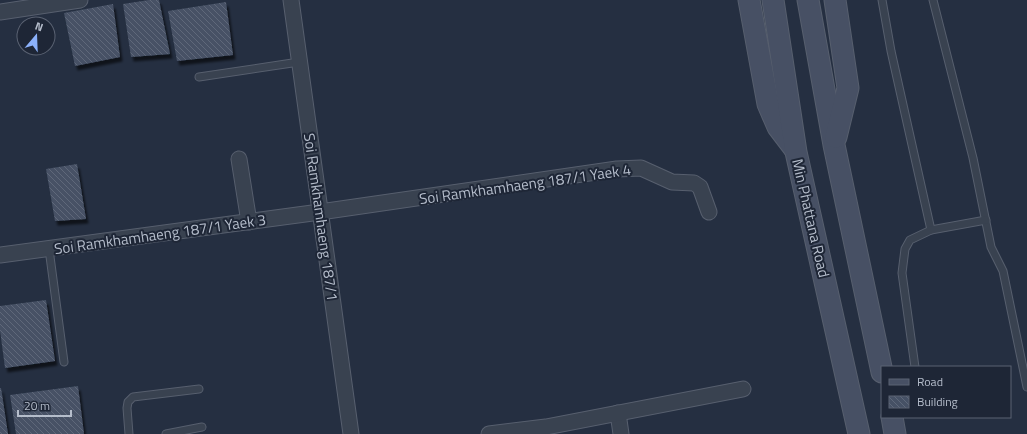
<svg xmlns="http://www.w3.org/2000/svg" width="1027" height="434" font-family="'Titillium Web',sans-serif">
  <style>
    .building { fill: url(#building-back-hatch); filter: url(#shadow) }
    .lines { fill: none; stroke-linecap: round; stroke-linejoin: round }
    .lane-casing { stroke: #575f6e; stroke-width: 9 }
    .street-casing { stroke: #575f6e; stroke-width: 17 }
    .secondary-casing { stroke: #575f6e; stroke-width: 23 }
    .lane { stroke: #394250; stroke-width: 7 }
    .street { stroke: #394250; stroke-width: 15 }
    .secondary { stroke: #475064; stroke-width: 21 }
    .labels { text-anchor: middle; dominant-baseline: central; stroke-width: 4; stroke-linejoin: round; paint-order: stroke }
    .street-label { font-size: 15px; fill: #b5bdcb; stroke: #1e2636 }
  </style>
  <defs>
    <pattern id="building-back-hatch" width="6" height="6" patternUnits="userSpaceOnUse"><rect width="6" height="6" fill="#465165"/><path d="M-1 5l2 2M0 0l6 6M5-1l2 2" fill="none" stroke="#5e687a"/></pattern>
    <filter id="shadow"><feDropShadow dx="2.5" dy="4.5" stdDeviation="1" flood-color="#0009"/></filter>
  </defs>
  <rect width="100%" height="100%" fill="#252f41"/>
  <g class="building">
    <polygon points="149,0 159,0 170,54 131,57 123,4"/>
    <polygon points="226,2 233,55 177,61 168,11"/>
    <polygon points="113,4 120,57 75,66 64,13"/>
    <polygon points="77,164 86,219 55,221 46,169"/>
    <polygon points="46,300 55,361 5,368 0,330 0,306"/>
    <polygon points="78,386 84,434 16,434 10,395"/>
    <polygon points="0,388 1,388 8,434 0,434"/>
  </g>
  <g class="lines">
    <g class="lane-casing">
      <g id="lane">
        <polyline points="882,0 891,51 931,230"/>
        <polyline points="933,0 973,158 991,247 1003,271 1027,387"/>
        <polyline points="199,77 299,62"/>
        <polyline points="49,249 64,362"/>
        <polyline points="915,367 902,273 905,249 910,240 931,230 986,220"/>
        <polyline points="129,434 127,408 128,402 133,397 199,389"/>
        <polyline points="166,434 202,427"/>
      </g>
    </g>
    <g class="street-casing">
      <g id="street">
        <polyline points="291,0 351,434"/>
        <polyline points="0,12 80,0"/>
        <polyline points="239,159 249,222"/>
        <polyline points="0,255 320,212 617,169 641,168 672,182 694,183 700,187 709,212"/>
        <polyline points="618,413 621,434"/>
        <polyline points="489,434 546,427 743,389"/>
      </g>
    </g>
    <g class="secondary-casing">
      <g id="secondary">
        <polyline points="749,0 768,104 778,127 794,148"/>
        <polyline points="773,0 796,152 859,434"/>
        <polyline points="808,0 834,145 882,372"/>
        <polyline points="835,0 848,88 836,137"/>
        <polyline points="892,417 895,434"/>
      </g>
    </g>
    <use href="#lane" class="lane"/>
    <use href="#street" class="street"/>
    <use href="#secondary" class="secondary"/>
  </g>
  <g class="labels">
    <g class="street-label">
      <text transform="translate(525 184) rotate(-8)">Soi Ramkhamhaeng 187/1 Yaek 4</text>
      <text transform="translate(321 217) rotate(82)">Soi Ramkhamhaeng 187/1</text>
      <text transform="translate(811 218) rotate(77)">Min Phattana Road</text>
      <text transform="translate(160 234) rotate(-8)">Soi Ramkhamhaeng 187/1 Yaek 3</text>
    </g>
  </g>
  <rect x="881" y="366" width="130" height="52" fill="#1e2636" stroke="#5a6272"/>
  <rect x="889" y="379" width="20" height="6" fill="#475064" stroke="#5a6272"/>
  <text x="917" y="386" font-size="12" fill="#b5bdcb">Road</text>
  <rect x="889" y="396" width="20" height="12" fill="url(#building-back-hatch)" stroke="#5a6272"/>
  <text x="917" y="406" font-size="12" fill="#b5bdcb">Building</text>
  <g transform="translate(36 36) rotate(19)"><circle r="19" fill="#1e2636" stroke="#5a6272"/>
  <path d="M0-3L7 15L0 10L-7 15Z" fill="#8bb1fb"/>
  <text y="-6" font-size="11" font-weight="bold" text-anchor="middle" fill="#b5bdcb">N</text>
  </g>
  <path d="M18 410v6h53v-6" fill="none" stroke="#b5bdcb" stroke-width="2"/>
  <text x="24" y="410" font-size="12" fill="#b5bdcb" stroke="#1e2636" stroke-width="3" paint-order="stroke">20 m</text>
</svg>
